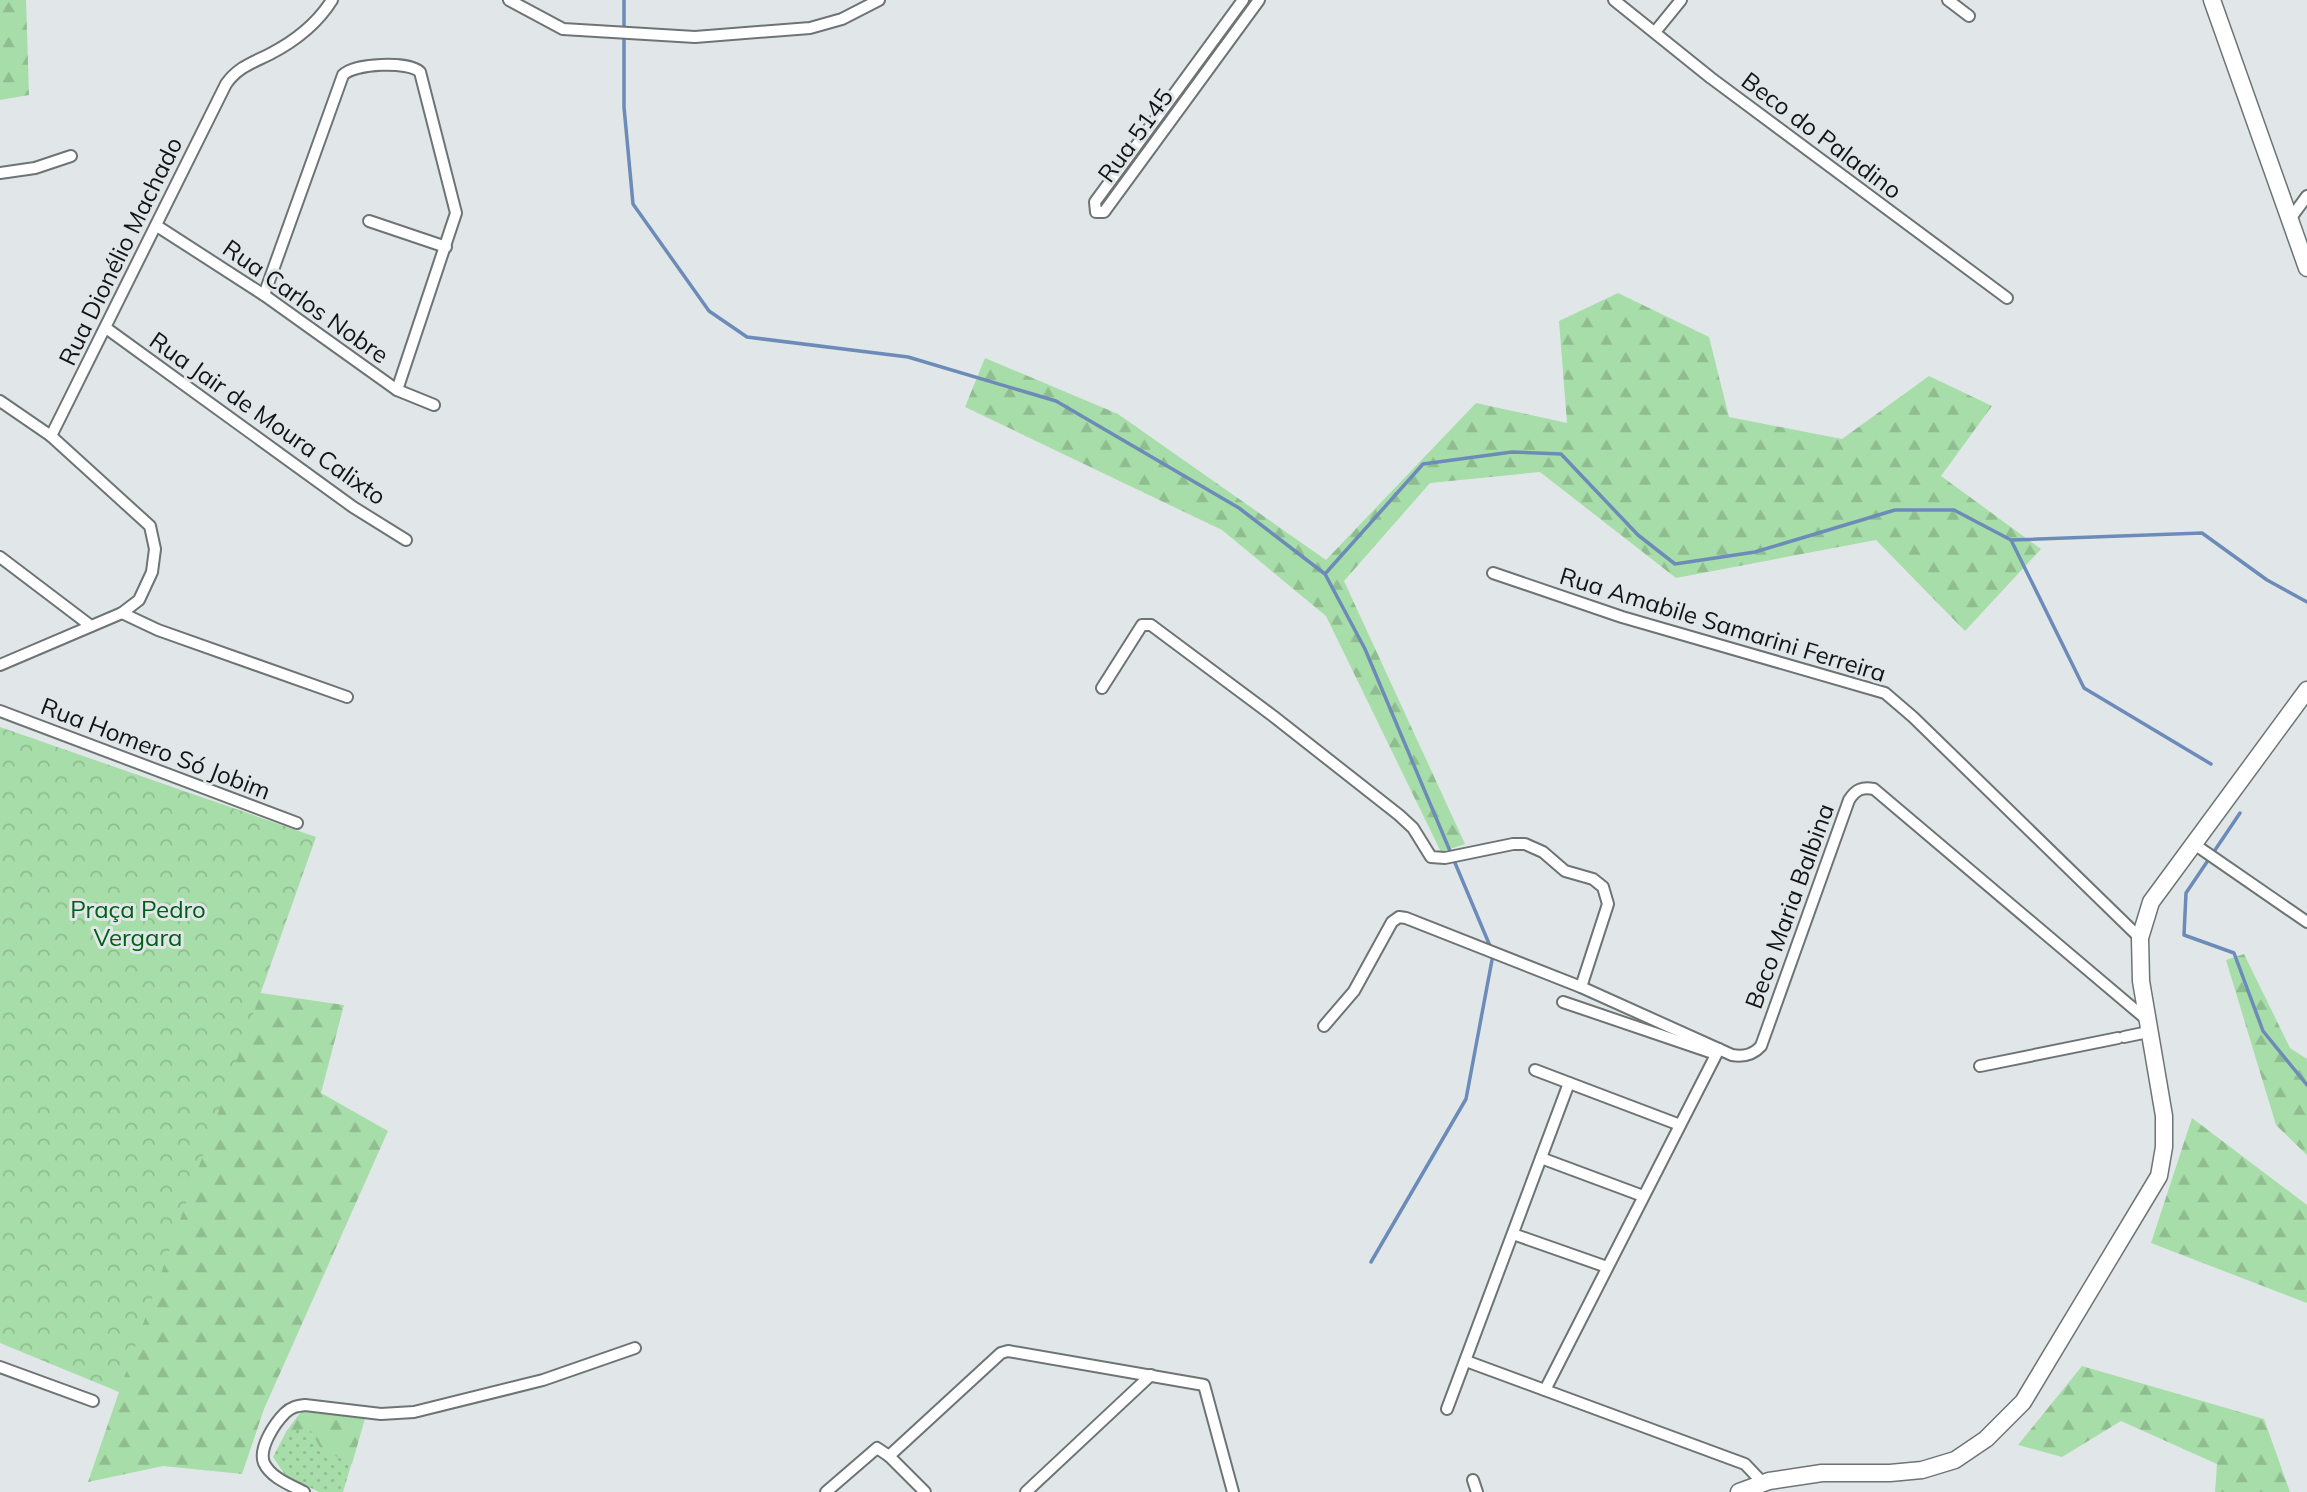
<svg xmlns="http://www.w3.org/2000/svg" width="2307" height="1492" font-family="Mulish,sans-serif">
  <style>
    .grass { fill: url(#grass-dots) }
    .forest { fill: url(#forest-firs) }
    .park { fill: url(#park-crowns) }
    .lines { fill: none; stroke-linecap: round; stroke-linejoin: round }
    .stream { stroke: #6d8bb8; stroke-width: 3.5 }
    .street-casing { stroke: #6e7474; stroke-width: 14 }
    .secondary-casing { stroke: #6e7474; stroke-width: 19 }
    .street { stroke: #fff; stroke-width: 10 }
    .secondary { stroke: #fff; stroke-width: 16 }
    .labels { text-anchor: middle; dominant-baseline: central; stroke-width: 6; stroke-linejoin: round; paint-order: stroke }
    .street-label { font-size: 24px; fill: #131515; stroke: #e1e7e8 }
    .park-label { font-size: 24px; fill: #005f16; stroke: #e1e7e8 }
  </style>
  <defs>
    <pattern id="grass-dots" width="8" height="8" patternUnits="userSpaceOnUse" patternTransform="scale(1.75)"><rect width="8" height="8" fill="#a7dda8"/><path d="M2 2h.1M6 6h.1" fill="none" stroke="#8fbd90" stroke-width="1.8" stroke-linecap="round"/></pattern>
    <pattern id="forest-firs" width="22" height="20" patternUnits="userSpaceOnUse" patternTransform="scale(1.75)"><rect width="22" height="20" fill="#a7dda8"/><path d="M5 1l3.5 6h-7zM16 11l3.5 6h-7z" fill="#8fbd90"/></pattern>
    <pattern id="park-crowns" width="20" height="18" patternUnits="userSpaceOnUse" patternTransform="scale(1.75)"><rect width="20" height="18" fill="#a7dda8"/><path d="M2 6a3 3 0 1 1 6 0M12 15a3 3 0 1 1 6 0" fill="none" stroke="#8fbd90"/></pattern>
  </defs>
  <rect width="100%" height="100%" fill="#e1e7e8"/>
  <polygon class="grass" points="302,1411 365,1418 343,1492 319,1492 285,1475 273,1457 286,1432"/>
  <g class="forest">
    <polygon points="0,0 26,0 29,95 0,100"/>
    <polygon points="1618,293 1709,337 1729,417 1842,439 1929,376 1992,406 1941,476 2041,549 1965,631 1876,540 1676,578 1540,472 1430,483 1344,581 1465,844 1441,852 1326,616 1222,530 965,407 985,358 1118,414 1326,560 1476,403 1567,423 1559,321"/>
    <polygon points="2244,954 2290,1048 2307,1059 2307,1155 2276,1125 2226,960"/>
    <polygon points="261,993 344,1005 321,1093 388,1131 264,1409 242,1474 163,1466 88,1482 119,1392 0,1298 0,1147"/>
    <polygon points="2192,1118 2307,1205 2307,1303 2151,1243"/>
    <polygon points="2082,1366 2264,1419 2290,1492 2215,1492 2217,1464 2121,1421 2062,1457 2018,1445"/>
    <polygon points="302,1411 365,1418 352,1464 321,1449 309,1428 286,1432"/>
  </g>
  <polygon class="park" points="0,727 316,837 119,1392 0,1343"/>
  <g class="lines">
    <g class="stream">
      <polyline points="624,0 624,107 633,204 709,311 747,337 908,357 1056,401 1239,508 1325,574 1365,649 1490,946"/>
      <polyline points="2011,540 2202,533 2267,580 2307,602"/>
      <polyline points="1325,574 1423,464 1512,452 1561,454 1638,535 1675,564 1755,552 1895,510 1954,510 2011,540 2084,688 2211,764"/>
      <polyline points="2240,813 2186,893 2184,935 2234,953 2263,1031 2307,1085"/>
      <polyline points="1371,1262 1466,1099 1492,960"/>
    </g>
    <g class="street-casing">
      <g id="street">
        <polyline points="509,0 563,29 695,37 810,28 842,19 879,0"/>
        <polyline points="1243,0 1095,202 1096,212 1104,212 1259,0"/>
        <polyline points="1614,0 1711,78 2007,298"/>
        <polyline points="1948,0 1969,16"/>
        <polyline points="1655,32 1681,0"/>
        <polyline points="0,173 35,168 71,156"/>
        <polyline points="2290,219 2307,196"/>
        <polyline points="369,221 446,247"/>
        <polyline points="157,226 264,295 397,390 434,405"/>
        <path d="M264 295 343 75C354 63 409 61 420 72L456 213 397 390"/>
        <polyline points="106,328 353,507 406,540"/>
        <polyline points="0,401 51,436 150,526 155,549 152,572 139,600 122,613 0,665"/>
        <path d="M51 436 226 84C238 67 252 63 270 54 295 41 317 24 332 0"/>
        <polyline points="0,557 91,626"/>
        <polyline points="1493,573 1622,617 1885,693 1913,717 2140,938"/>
        <polyline points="122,613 158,630 347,697"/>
        <polyline points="1102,688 1142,625 1151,625 1273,716 1399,815 1413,828 1431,857 1445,858 1513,844 1525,844 1543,852 1565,871 1593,879 1603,887 1608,904 1581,987"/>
        <polyline points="0,711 297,823"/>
        <polyline points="2194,844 2307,922"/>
        <polyline points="1563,1002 1716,1054"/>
        <path d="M1324 1026 1354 991 1392 922 1399 917 1406 918 1581 987 1732 1055C1744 1057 1753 1055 1761 1046L1849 800C1856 789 1862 787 1874 789L2146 1019"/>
        <polyline points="2124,1037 2148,1032"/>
        <polyline points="1980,1066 2118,1038"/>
        <polyline points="1535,1070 1680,1125"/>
        <polyline points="1541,1158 1643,1196"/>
        <polyline points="1513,1234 1607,1267"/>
        <polyline points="1466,1361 1745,1464 1763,1483"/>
        <polyline points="0,1367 93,1401"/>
        <polyline points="1545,1390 1719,1049"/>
        <polyline points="1447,1409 1569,1083"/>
        <polyline points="889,1456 1001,1353 1008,1351 1204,1385 1233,1492"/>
        <polyline points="1473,1480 1477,1492"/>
        <path d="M304 1492C291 1485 271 1478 264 1463 258 1448 275 1423 285 1413 291 1407 297 1406 305 1405L381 1414 414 1412 543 1380 635 1348"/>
        <polyline points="826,1492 877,1448 889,1456 925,1492"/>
        <polyline points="1026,1492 1151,1375"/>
      </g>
    </g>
    <g class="secondary-casing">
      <g id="secondary">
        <polyline points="2212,0 2307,268"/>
        <polyline points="1739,1492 1769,1481 1822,1473 1890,1473 1922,1470 1955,1460 1986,1439 2023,1402 2159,1176 2164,1147 2164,1116 2141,981 2140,938 2151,902 2307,690"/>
      </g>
    </g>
    <use href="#street" class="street"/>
    <use href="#secondary" class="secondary"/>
  </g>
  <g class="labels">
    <g class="street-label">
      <text transform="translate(1135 135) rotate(-54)">Rua 5145</text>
      <text transform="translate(1822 135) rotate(37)">Beco do Paladino</text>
      <text transform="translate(120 251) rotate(-64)">Rua Dionélio Machado</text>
      <text transform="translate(306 301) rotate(35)">Rua Carlos Nobre</text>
      <text transform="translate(268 418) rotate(35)">Rua Jair de Moura Calixto</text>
      <text transform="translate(1723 624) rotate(17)">Rua Amabile Samarini Ferreira</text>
      <text transform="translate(156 748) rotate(21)">Rua Homero Só Jobim</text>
      <text transform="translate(1789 906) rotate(-70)">Beco Maria Balbina</text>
    </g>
    <g class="park-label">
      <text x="138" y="909">Praça Pedro<tspan x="138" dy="28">Vergara</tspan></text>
    </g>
  </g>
</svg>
